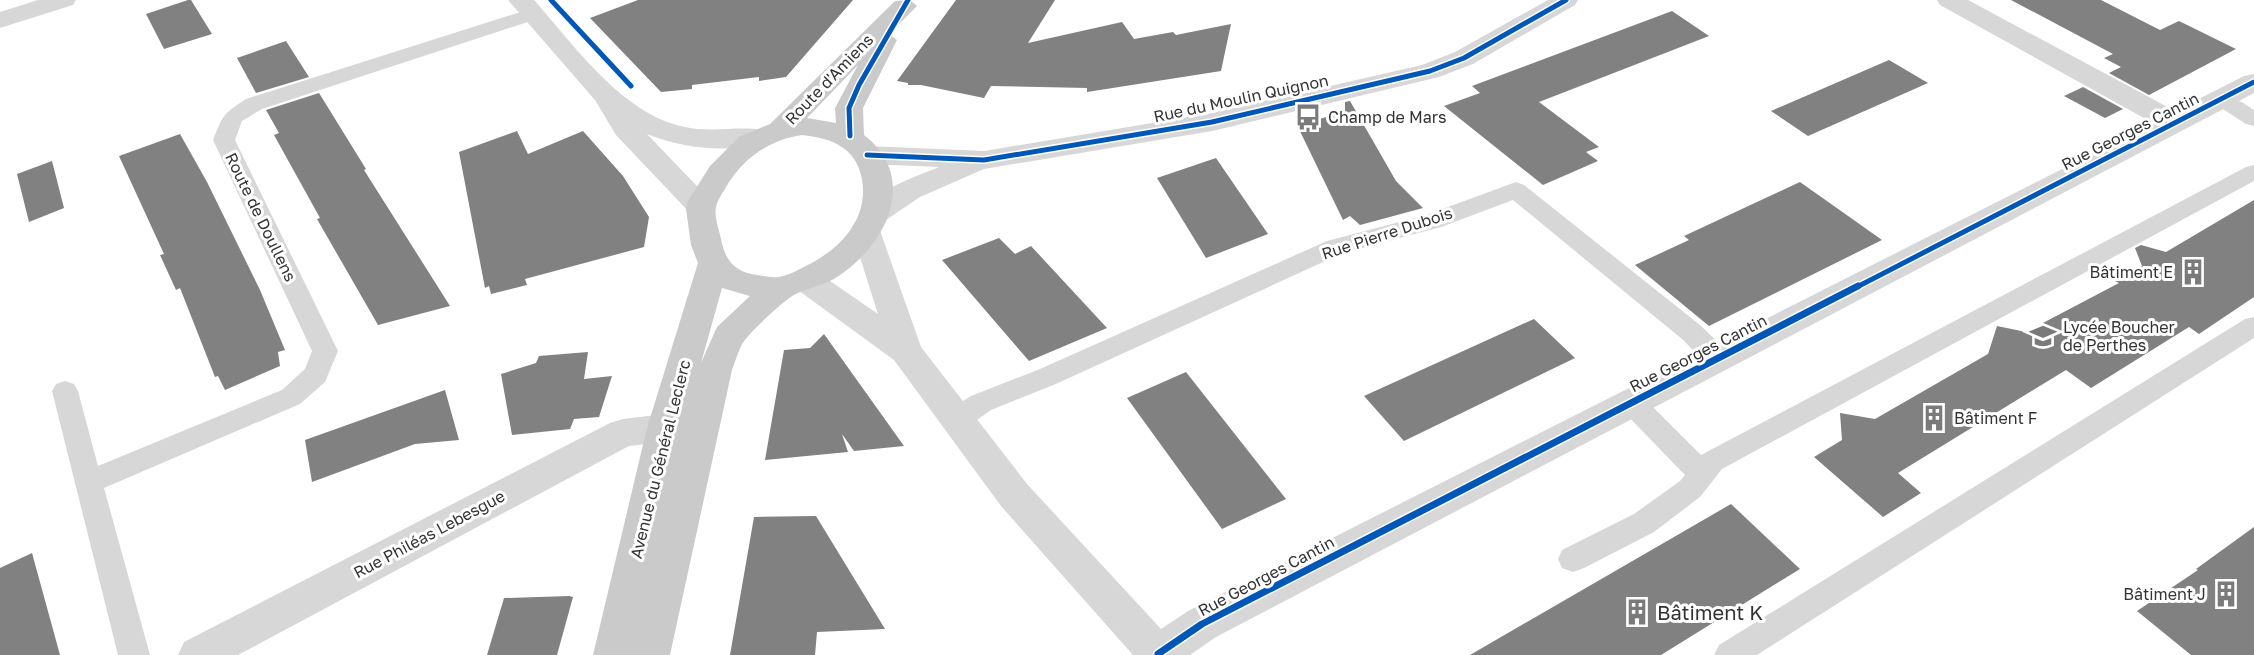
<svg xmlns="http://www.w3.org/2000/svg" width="2254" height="655" font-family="'Golos Text',sans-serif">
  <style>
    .building { fill: #818181 }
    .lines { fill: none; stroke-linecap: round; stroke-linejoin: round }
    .service { fill: #d7d7d7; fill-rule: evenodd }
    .minor { fill: #d7d7d7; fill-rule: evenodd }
    .tertiary { fill: #d7d7d7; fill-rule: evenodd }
    .primary { fill: #cacaca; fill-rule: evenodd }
    .cycleway-far1-casing { stroke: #fff; stroke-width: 8 }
    .cycleway-casing { stroke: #fff; stroke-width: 10 }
    .cycleway-far1 { stroke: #0057b8; stroke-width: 5 }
    .cycleway { stroke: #0057b8; stroke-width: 7 }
    .labels { text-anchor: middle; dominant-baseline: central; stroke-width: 6; stroke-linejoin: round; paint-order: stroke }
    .street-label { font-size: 16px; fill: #333; stroke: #fff }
    .poi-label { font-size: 16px; fill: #333; stroke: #fff; text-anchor: start }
    .near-poi-label { font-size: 20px; fill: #333; stroke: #fff; text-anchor: start }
  </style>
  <rect width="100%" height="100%" fill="#fff"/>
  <g class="building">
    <polygon points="188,0 191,0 212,34 164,49 146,14"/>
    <polygon points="638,0 853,0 786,77 759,81 759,77 692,85 692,89 661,92 590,18"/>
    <polygon points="956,0 1055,0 1028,43 1122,22 1134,39 1173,32 1176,35 1231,24 1221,71 1087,92 1087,88 991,86 984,98 921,85 908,85 908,83 897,81"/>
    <polygon points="2011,0 2101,0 2160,30 2179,21 2236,49 2149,95 2109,73 2121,67 2104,58 2113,54"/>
    <polygon points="1672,11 1709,36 1539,102 1599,147 1586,152 1598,161 1543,185 1444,106 1480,93 1472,86"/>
    <polygon points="286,41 309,77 256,93 237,58"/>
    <polygon points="1889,60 1928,83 1808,136 1771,111"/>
    <polygon points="2083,87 2123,109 2105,118 2064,96"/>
    <polygon points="319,93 366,169 364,170 450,306 378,325 317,219 320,218 274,135 279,133 266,110"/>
    <polygon points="1350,101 1396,181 1423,208 1360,225 1350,216 1343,220 1297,125 1345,112 1345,102"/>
    <polygon points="517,131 528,154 583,131 623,176 649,217 644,247 525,279 527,285 491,294 489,286 485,288 459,152"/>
    <polygon points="180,134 207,182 260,290 285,350 278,352 280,366 225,390 218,376 215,377 180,288 176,290 160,255 164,254 119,156"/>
    <polygon points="1216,158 1268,234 1206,258 1157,178"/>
    <polygon points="52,161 64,208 29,222 17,174"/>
    <polygon points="1800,182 1882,240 1709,326 1635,265 1689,240 1684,236"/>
    <polygon points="2254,200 2254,297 2199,334 2189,327 2091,388 2066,370 1898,473 1921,493 1883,517 1814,457 1842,440 1840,413 1875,419 1988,354 1997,326 2026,332 2119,283 2115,281 2142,266 2135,248 2141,245 2166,252"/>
    <polygon points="999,238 1015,254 1031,246 1107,328 1029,361 942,260"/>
    <polygon points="1534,319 1575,358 1404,441 1364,396"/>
    <polygon points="824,334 904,446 854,451 842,434 848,452 765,460 784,350 810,348"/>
    <polygon points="588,352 584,379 612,376 599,417 574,419 570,429 512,435 501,374 536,363 539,356"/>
    <polygon points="1186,372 1286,499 1222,529 1127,398"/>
    <polygon points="445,390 459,440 415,444 312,482 305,440"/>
    <polygon points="1731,504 1800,569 1661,655 1470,655"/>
    <polygon points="816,516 885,629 817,632 815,655 730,655 754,517"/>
    <polygon points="2254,527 2254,655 2191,655 2137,611 2198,570 2196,569"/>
    <polygon points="32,553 60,655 0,655 0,568"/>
    <polygon points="569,596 573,597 557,655 487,655 504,598"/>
  </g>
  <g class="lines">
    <g class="service">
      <path d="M533 8 540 10 543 14 540 18 262 109 242 121 235 140 338 351 325 382 300 404 104 488 150 655H118L52 391 56 384 65 381 74 384 78 391 98 466 282 390 305 369 312 351 213 140C223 115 223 114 246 99Z"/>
      <polygon points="2222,93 2229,94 2254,110 2254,126 2246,124 2215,104 2211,99 2215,94"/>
      <polygon points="2254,165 2254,181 1722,469 1700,497 1654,532 1584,568 1573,572 1562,568 1558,559 1562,550 1634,514 1680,481 1685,475 1621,409 1618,402 1621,395 1631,392 1641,395 1701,455 2246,167"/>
      <path d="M1516 182 1524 185 1700 325 1726 350 1730 357 1726 364C1706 370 1695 351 1682 339L1513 200 1441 227 1343 253 1058 383 991 410 967 427 957 430 947 427 943 419 947 411 971 396 1040 369 1327 241 1426 215Z"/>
      <polygon points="2254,317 2254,338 1757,655 1714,655 1719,645 2245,319"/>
    </g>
    <g class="minor">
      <polygon points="38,0 76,0 73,5 0,28 0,12"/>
      <path d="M1548 0H1578L1575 5 1473 64 1439 77 1212 131 984 169 920 197 886 220 877 222 921 347 1027 484 1161 629 1188 611 2153 123 1940 5 1937 0H1968L2175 111 2244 76 2254 74V93L1216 637 1190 655H1133L1001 506 894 360 795 288 790 280 795 272 806 269 817 272 878 314 851 229 855 222 864 219 860 213C874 190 915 177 939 167L867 164 857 161 853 155 857 149 867 146 984 151 1212 113 1422 65 1455 52Z"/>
      <polygon points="665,414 678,418 683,428 678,438 665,442 629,446 238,655 178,655 184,642 610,423 623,419"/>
    </g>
    <path class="tertiary" d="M508 0H534C574 45 623 115 685 127 712 133 744 125 767 131L771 137 767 143C728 153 684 149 647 134L716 206 712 213 701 216 690 213 616 135 595 100Z"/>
    <path class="primary" d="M895 1 910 0 917 6 889 34 897 40 863 108 864 135C921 179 885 248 834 279 820 287 800 289 788 299 778 306 748 334 742 344 738 352 735 362 732 370L670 655H593L647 428 698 263 691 245 686 209 688 201 710 166 739 137 770 124ZM858 65 835 108 836 123 807 118ZM802 135C831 138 856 147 862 179 869 221 839 250 804 267 796 271 787 276 778 277 770 278 759 275 751 274 732 270 724 256 721 239 719 229 714 217 716 207 717 200 723 193 726 187 743 158 769 140 802 135ZM722 288 750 296 717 327 701 363Z"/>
    <g class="cycleway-far1-casing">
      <g id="cycleway-far1">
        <polyline points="551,0 631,86"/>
        <polyline points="850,136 849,108 859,85 908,0"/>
        <polyline points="867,155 984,160 1212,122 1430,71 1464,58 1566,0"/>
        <polyline points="1855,288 2254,82"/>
      </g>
    </g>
    <g class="cycleway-casing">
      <polyline id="cycleway" points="1158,654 1202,624 1858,286"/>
    </g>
    <use href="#cycleway-far1" class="cycleway-far1"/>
    <use href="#cycleway" class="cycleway"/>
  </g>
  <defs>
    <g id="bus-bare" transform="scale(2.07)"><path d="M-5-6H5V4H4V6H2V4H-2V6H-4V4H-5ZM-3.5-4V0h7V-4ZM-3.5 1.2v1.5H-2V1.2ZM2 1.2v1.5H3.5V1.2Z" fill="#7a7a7a" stroke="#fff" stroke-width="2.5" paint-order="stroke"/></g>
    <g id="building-bare" transform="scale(2.07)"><path d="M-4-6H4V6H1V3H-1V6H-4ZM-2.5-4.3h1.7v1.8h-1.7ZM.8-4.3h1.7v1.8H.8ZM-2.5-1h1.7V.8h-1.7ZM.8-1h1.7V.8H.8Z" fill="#7a7a7a" stroke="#fff" stroke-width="2.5" paint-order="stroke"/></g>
    <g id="school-bare" transform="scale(2.07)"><path d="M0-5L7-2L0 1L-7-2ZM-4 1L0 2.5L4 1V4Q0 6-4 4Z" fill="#7a7a7a" stroke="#fff" stroke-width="2.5" paint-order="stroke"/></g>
  </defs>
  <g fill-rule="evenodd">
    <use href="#bus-bare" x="1308" y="117"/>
    <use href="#building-bare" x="2193" y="272"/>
    <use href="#school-bare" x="2043" y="336"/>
    <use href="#building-bare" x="1934" y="418"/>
    <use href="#building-bare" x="2226" y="594"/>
    <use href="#building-bare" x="1637" y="612"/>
  </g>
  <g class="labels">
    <g class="street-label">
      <text transform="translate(829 79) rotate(-46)">Route d'Amiens</text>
      <text transform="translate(1241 98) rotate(-12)">Rue du Moulin Quignon</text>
      <text transform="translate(2130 131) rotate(-27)">Rue Georges Cantin</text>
      <text transform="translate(261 217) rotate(64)">Route de Doullens</text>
      <text transform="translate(1387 233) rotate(-18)">Rue Pierre Dubois</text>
      <text transform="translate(1698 353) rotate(-27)">Rue Georges Cantin</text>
      <text transform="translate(660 459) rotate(-76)">Avenue du Général Leclerc</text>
      <text transform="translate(429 534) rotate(-28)">Rue Philéas Lebesgue</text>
      <text transform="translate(1266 576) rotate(-28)">Rue Georges Cantin</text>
    </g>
    <g class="poi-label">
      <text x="1328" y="117">Champ de Mars</text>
      <text x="2173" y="272" text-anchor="end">Bâtiment E</text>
      <text x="2063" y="327">Lycée Boucher<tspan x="2063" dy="18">de Perthes</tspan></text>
      <text x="1954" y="418">Bâtiment F</text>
      <text x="2206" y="594" text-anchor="end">Bâtiment J</text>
    </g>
    <g class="near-poi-label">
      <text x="1657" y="612">Bâtiment K</text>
    </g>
  </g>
</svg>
